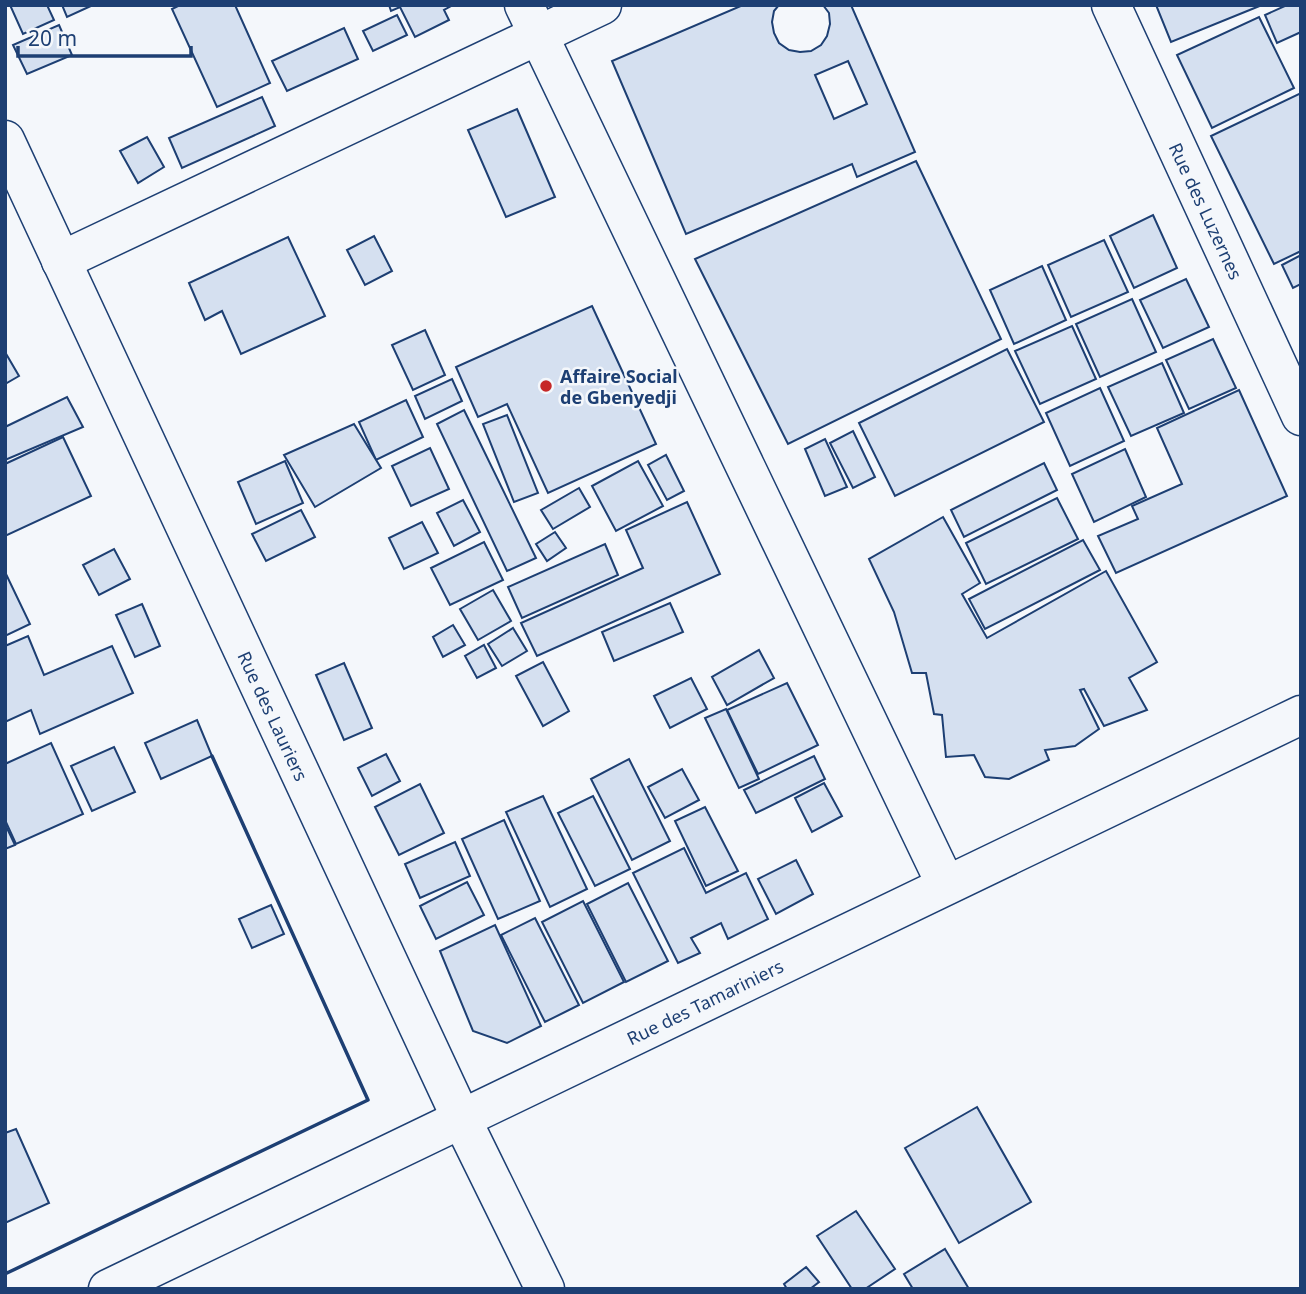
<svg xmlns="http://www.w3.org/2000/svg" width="1306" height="1294" font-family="'Noto Sans',sans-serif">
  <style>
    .building { fill: #d5e0f0; stroke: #1d3f73; stroke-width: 2; fill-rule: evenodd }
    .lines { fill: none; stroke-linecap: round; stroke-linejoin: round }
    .minor-casing { stroke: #1d3f73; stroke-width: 41 }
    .minor { stroke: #f4f7fb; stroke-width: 38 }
    .wall { stroke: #1d3f73; stroke-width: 3.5 }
    .poi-dot { fill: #c62828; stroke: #f4f7fb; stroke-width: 2.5 }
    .labels { text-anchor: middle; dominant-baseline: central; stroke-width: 5; stroke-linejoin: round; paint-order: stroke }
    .street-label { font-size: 18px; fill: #1d3f73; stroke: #f4f7fb }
    .poi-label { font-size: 18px; font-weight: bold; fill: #1d3f73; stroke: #f4f7fb; text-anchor: start }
  </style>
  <rect width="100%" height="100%" fill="#f4f7fb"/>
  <g class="building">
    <polygon points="10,5 47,5 54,20 23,34"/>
    <polygon points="62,5 93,5 67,17"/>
    <polygon points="180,5 235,5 270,83 217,107 172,9"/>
    <polygon points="389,5 453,5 444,10 449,20 415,37 400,7 391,11"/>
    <path d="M743 5H779L774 11 772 22 774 33 779 43 789 50 800 52 811 51 821 45 827 36 830 24 829 13 823 5H851L915 152 857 177 852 164 686 234 612 61ZM848 61 867 104 834 119 815 75Z"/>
    <polygon points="1156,5 1262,5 1171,42"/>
    <polygon points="1287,5 1301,5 1301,32 1277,43 1265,15"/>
    <polygon points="397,15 407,35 373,51 363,31"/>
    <polygon points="1259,17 1294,88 1212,128 1177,55"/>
    <polygon points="59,25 72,55 27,74 13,45"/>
    <polygon points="344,28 358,59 287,91 272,61"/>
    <polygon points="1301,93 1301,251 1274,264 1211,136"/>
    <polygon points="262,97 275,126 182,168 169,138"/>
    <polygon points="517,109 555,197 506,217 468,130"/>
    <polygon points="147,137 164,167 138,183 120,151"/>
    <polygon points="916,161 1001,339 788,444 695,259"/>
    <polygon points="1153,215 1177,268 1134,288 1110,236"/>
    <polygon points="374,236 392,271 365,285 347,250"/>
    <polygon points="288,237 325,316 241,354 222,311 205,320 189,283"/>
    <polygon points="1104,240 1128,292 1071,317 1048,265"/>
    <polygon points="1301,255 1301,284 1293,288 1282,265"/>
    <polygon points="1042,266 1066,320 1014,344 990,290"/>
    <polygon points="1186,279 1209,327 1163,348 1140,300"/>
    <polygon points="1132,299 1156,352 1100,377 1076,324"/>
    <polygon points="592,306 656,444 548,493 507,404 478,417 456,367"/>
    <polygon points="1072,326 1096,379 1040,404 1015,351"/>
    <polygon points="425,330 445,375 413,390 392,345"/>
    <polygon points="1213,339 1236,388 1189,409 1166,360"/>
    <polygon points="1007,349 1044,422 895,496 859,423"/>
    <polygon points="5,352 19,376 5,384"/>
    <polygon points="1162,363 1184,413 1131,436 1108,387"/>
    <polygon points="452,379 462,401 425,419 415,396"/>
    <polygon points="1100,388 1124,441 1070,466 1046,413"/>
    <polygon points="1239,390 1287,496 1116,573 1098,536 1138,519 1132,506 1182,484 1157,428"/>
    <polygon points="67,397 83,427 5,460 5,427"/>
    <polygon points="406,400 423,437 376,460 359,422"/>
    <polygon points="464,410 536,558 507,571 437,424"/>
    <polygon points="507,415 538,493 514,502 483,424"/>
    <polygon points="354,424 381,468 315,507 284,455"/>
    <polygon points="853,431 875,477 853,488 830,443"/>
    <polygon points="63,437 91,496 5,536 5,464"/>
    <polygon points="825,439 847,487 825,496 805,449"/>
    <polygon points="430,448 449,489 411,506 392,466"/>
    <polygon points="1125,449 1146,497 1094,522 1072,474"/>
    <polygon points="666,455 684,491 667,500 648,465"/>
    <polygon points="285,461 303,503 256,524 238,482"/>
    <polygon points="638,461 663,506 616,531 592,486"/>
    <polygon points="1044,463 1057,490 964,537 951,510"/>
    <polygon points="579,488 590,507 553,529 541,510"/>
    <polygon points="1057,498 1078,539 986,584 966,543"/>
    <polygon points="463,500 480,532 454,546 437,513"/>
    <polygon points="687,502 720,574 537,656 521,623 643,568 626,530"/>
    <polygon points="301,510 315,537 266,561 252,534"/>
    <polygon points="943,517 980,583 962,594 987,638 1106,571 1157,662 1129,678 1147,710 1104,726 1084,689 1080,690 1099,729 1075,746 1045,750 1049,760 1009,779 985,777 974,755 946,757 942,715 934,714 926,673 912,673 894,612 869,559"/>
    <polygon points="422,522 438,553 404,569 389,538"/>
    <polygon points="555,532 566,548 547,561 536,544"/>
    <polygon points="1083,540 1100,570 985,629 969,599"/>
    <polygon points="484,542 503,580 450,605 431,568"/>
    <polygon points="605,544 618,575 522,618 508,587"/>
    <polygon points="114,549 130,579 99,595 83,565"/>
    <polygon points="5,572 30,624 5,636"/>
    <polygon points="493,590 511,621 478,640 460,609"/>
    <polygon points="670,603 683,632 614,661 602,632"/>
    <polygon points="142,604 160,646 135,657 116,615"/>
    <polygon points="453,625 465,645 443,657 433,637"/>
    <polygon points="513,628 527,651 502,666 488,644"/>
    <polygon points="28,636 44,675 112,646 133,693 40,734 31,710 5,722 5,646"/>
    <polygon points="484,645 496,668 477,678 465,656"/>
    <polygon points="759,650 774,678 727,705 712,677"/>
    <polygon points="543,662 569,711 543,726 516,676"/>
    <polygon points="344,663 372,728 344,740 316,675"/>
    <polygon points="691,678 707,709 670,728 654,696"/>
    <polygon points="787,683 818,745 758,774 727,710"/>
    <polygon points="726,709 759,779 739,788 705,718"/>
    <polygon points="197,720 212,756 161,779 145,743"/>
    <polygon points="51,743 83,814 16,844 5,820 5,764"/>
    <polygon points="114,747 135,792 92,811 71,766"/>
    <polygon points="386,754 400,781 372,796 358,768"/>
    <polygon points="814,756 825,779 756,813 744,790"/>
    <polygon points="629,759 670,841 632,860 591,779"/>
    <polygon points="682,769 699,800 665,818 648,787"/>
    <polygon points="824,783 842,816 812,832 795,798"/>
    <polygon points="420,784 444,833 399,855 375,807"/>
    <polygon points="543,796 587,889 550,907 506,812"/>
    <polygon points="593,796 630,869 595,886 558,813"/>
    <polygon points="705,807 738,871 706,886 675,821"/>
    <polygon points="504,820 540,901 498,919 462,839"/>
    <polygon points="5,824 15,845 5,849"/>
    <polygon points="455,842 470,876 420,898 405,864"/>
    <polygon points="684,848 706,893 746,873 768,919 728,939 721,923 691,938 700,953 678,963 633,873"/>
    <polygon points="796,860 813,894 776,914 758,879"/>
    <polygon points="467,882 484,915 436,939 420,906"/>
    <polygon points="628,883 668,961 626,982 587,904"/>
    <polygon points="583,901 624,982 583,1003 542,922"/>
    <polygon points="271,905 284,934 252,948 239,919"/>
    <polygon points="535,918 579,1005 545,1022 501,935"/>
    <polygon points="495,925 541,1026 507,1043 473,1031 440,951"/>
    <polygon points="977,1107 1031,1202 959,1243 905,1148"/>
    <polygon points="16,1129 49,1203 5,1223 5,1133"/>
    <polygon points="856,1211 895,1269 865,1289 852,1289 817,1236"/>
    <polygon points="945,1249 969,1289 913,1289 904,1274"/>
    <polygon points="806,1267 819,1282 810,1289 787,1289 784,1284"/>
  </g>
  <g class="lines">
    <g class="minor-casing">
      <g id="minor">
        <polyline points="524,5 946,885"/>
        <polyline points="1111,5 1301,416"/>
        <polyline points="5,140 462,1120 545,1289"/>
        <polyline points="61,261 602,5"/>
        <polyline points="108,1289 1301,715"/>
      </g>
    </g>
    <use href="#minor" class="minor"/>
    <polyline class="wall" points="5,1271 7,1273 368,1100 212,756"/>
  </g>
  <circle class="poi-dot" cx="546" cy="386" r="7"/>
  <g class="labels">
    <g class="street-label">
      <text transform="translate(1206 211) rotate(65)">Rue des Luzernes</text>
      <text transform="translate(273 716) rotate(65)">Rue des Lauriers</text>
      <text transform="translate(705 1002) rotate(-26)">Rue des Tamariniers</text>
    </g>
    <g class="poi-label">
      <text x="560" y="376">Affaire Social<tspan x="560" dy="21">de Gbenyedji</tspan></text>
    </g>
  </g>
  <rect width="1306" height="1294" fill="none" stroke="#1d3f73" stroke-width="14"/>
  <path d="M18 46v10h173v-10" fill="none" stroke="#1d3f73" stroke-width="3.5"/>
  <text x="28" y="46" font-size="21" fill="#1d3f73" stroke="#f4f7fb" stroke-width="5" paint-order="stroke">20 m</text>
</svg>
